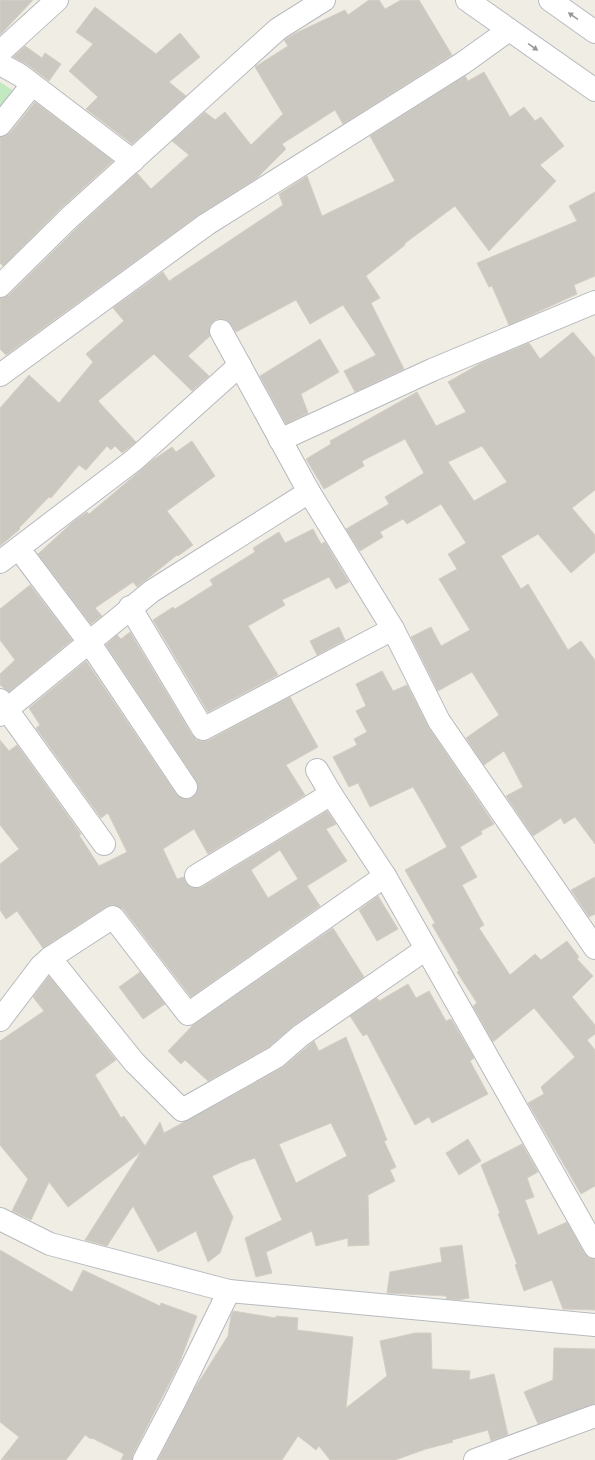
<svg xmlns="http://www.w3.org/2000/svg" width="595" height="1460" font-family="Rubik,sans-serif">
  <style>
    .green { fill: #c3e9c0 }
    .building { fill: #cbc8c2; stroke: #d5cec3; fill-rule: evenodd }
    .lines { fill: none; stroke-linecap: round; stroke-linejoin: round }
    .street-casing { stroke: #b6b9bd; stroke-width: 24 }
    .secondary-casing { stroke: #b7bbc0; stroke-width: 24 }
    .street { stroke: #fff; stroke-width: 22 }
    .secondary { stroke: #fff; stroke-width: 22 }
    .oneway { fill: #96999c }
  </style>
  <rect width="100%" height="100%" fill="#f0ede5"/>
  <polygon class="green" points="0,82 14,91 0,108"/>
  <g class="building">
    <polygon points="0,0 33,0 0,35"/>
    <polygon points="369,0 379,0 385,9 401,0 419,0 452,55 343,124 335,110 282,144 286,149 257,178 200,214 6,355 0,349 0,298 9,295 78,227 137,173 151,189 189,155 172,141 205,112 215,120 225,112 251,145 283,114 255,67 288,46 284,40 296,33 345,10 348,15"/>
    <polygon points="95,7 156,54 180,33 200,57 169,82 186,96 132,144 86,109 98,97 69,71 93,44 76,32"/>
    <polygon points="25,46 42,58 45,53 61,64 49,81 28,65 13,57"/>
    <polygon points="484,72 510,117 524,107 535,121 541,117 564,146 540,165 556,181 489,251 455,206 404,244 405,245 366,276 380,298 371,303 404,369 355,392 344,371 376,355 343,305 310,324 296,300 236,332 228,321 222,319 215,320 210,325 209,330 210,336 188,356 209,376 192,391 154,354 98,401 136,442 122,453 115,446 111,450 107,446 86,470 79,465 51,498 49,497 19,528 20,529 0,546 0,408 29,375 59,403 93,362 86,354 124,321 113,308 163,272 169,281 283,205 279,194 307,176 322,216 395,181 370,136 465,76 468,81"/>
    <polygon points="35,102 113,161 60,209 3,266 0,263 0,137 5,136 10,133"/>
    <polygon points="595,192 595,276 574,285 577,294 509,325 492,286 489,287 477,263 577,221 569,206"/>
    <path d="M573 332 595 358V490L572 508 595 535V552L571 573 538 534 501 556 521 589 528 584 568 650 581 641 595 660V844L575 817 564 824 561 818 533 836 506 796 523 787 504 751 484 765 466 738 499 715 472 672 438 691 411 637 431 627 441 646 470 630 439 579 457 569 448 554 466 543 441 504 407 524 403 519 380 532 383 537 360 551 346 529 389 504 385 497 424 473 405 439 362 461 364 466 324 489 306 459 331 444 330 441 417 392 436 426 466 412 448 382 483 362 529 343 540 359ZM482 446 507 482 474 501 448 462Z"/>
    <polygon points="320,339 339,372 301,394 308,413 286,424 260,376"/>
    <polygon points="192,441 215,476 167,511 193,545 178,556 177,555 137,587 133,582 95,608 102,616 91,624 38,554 73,522 87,512 89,514 153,460 172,447 176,452"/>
    <polygon points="313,529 321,544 325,542 349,582 336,589 329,577 282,600 285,605 248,626 278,675 208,712 153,620 173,607 175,609 213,585 210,580 255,552 253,548 279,532 285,543"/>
    <polygon points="30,585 72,640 9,692 0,685 0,674 15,660 0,640 0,609"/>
    <polygon points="339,627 345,640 317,655 310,641"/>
    <path d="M130 632 192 735 196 740 202 741 209 740 290 697 318 747 286 765 305 795 208 854 194 829 163 849 177 879 184 877 186 883 190 887 197 888 202 887 327 811 336 824 326 829 347 861 307 886 320 906 191 997 123 909 118 906 112 905 106 907 43 948 17 911 6 919 0 910V864L19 849 0 825V740L9 751 17 745 81 834 79 835 99 866 127 852 108 813 101 818 36 728 40 725 29 708 86 661 176 794 181 798 187 799 193 797 197 792 198 786 196 780 106 645 117 635 121 639ZM280 850 298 879 268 898 251 870Z"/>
    <polygon points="382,671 393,691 407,685 429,728 494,824 481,831 482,834 460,847 477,877 462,885 484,925 479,928 510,975 535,954 541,960 567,941 579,957 577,959 593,976 572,997 595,1025 595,1034 587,1040 595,1050 595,1186 581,1194 528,1103 544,1094 541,1087 575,1057 534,1008 493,1042 473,1006 477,1003 457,972 459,971 432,925 435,923 405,870 447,847 423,804 413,787 370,807 358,783 349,787 333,757 357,745 354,739 367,732 356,711 366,706 356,684"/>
    <polygon points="595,877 595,914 589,917 571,890"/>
    <polygon points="378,896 398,929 377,941 359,910"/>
    <polygon points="333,928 364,977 293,1026 269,1047 208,1081 185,1060 181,1064 168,1051 193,1025"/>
    <polygon points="140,972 165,1004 143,1019 119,987"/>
    <path d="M49 976 116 1060 95 1075 121 1118 124 1116 145 1146 160 1122 164 1133 282 1068 314 1041 319 1051 346 1037 387 1140 384 1141 396 1167 390 1170 395 1181 368 1195 369 1245 348 1246V1238L316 1246 312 1231 266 1252 272 1273 256 1277 245 1238 282 1220 255 1158 240 1163 212 1176 233 1217 220 1253 208 1262 196 1231 158 1252 133 1206 107 1246 85 1240 141 1152 68 1207 49 1182 31 1220 12 1211 28 1179 0 1145V1041L44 1011 33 997ZM331 1123 347 1156 296 1183 279 1144Z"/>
    <polygon points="408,984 416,998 429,991 446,1021 451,1019 474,1058 470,1061 488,1094 432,1123 429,1117 415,1125 367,1034 363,1036 350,1016 377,998 379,1001"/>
    <polygon points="468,1139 481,1161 459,1175 446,1153"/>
    <polygon points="522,1144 538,1172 527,1178 534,1197 525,1200 538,1235 567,1222 584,1253 589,1258 595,1259 595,1310 563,1309 552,1280 524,1291 515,1265 517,1264 498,1214 500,1213 481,1165"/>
    <polygon points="462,1245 469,1298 458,1300 447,1299 446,1296 387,1293 390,1272 442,1262 440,1248"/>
    <polygon points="0,1250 72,1292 83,1270 160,1306 161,1303 197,1316 179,1364 133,1454 132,1460 121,1460 124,1454 92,1438 91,1439 85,1435 66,1460 1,1460 19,1437 0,1422"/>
    <polygon points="233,1311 276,1318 276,1316 298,1318 297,1330 353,1337 346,1408 387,1376 380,1341 415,1333 431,1333 432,1369 470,1371 469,1380 494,1374 508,1435 491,1441 488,1430 452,1440 453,1442 426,1449 395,1460 330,1460 319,1446 316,1450 298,1436 282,1460 158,1460 195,1388 228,1336 231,1316"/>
    <polygon points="554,1348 595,1349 595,1404 538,1424 524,1392 553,1380"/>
  </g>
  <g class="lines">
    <g class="street-casing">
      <g id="street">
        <polyline points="0,52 57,0"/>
        <polyline points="0,64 20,75 133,161"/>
        <polyline points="0,125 32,85"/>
        <polyline points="0,286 69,218 278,29 324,0"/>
        <polyline points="221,331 309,492 393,629 439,721 595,948"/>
        <polyline points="0,375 207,224 463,63 509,30"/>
        <polyline points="280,440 432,370 595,302"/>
        <polyline points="19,549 89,642 186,787"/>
        <polyline points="0,562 134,460 240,365"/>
        <polyline points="130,607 203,729 393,629"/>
        <polyline points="0,700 104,844"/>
        <polyline points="0,715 152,591 309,492"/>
        <polyline points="317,770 331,794 385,876 595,1247"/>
        <polyline points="196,876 331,794"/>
        <polyline points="50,958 134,1062 182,1110 276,1057 300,1036 426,949"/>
        <polyline points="0,1020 41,966 50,958 113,917 188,1014 385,876"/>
        <polyline points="144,1460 174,1403 229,1291"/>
        <polyline points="475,1460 595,1416"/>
      </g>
    </g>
    <g class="secondary-casing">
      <g id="secondary">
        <polyline points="467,0 595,90"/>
        <polyline points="550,0 595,32"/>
        <polyline points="0,1219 50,1244 229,1291 595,1325"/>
      </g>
    </g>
    <use href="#street" class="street"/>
    <use href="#secondary" class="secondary"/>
  </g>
  <defs><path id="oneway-solid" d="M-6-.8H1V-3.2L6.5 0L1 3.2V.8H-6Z"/></defs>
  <g class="oneway">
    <use href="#oneway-solid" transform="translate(573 16) rotate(-145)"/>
    <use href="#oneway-solid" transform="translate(533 47) rotate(35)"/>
  </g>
</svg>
